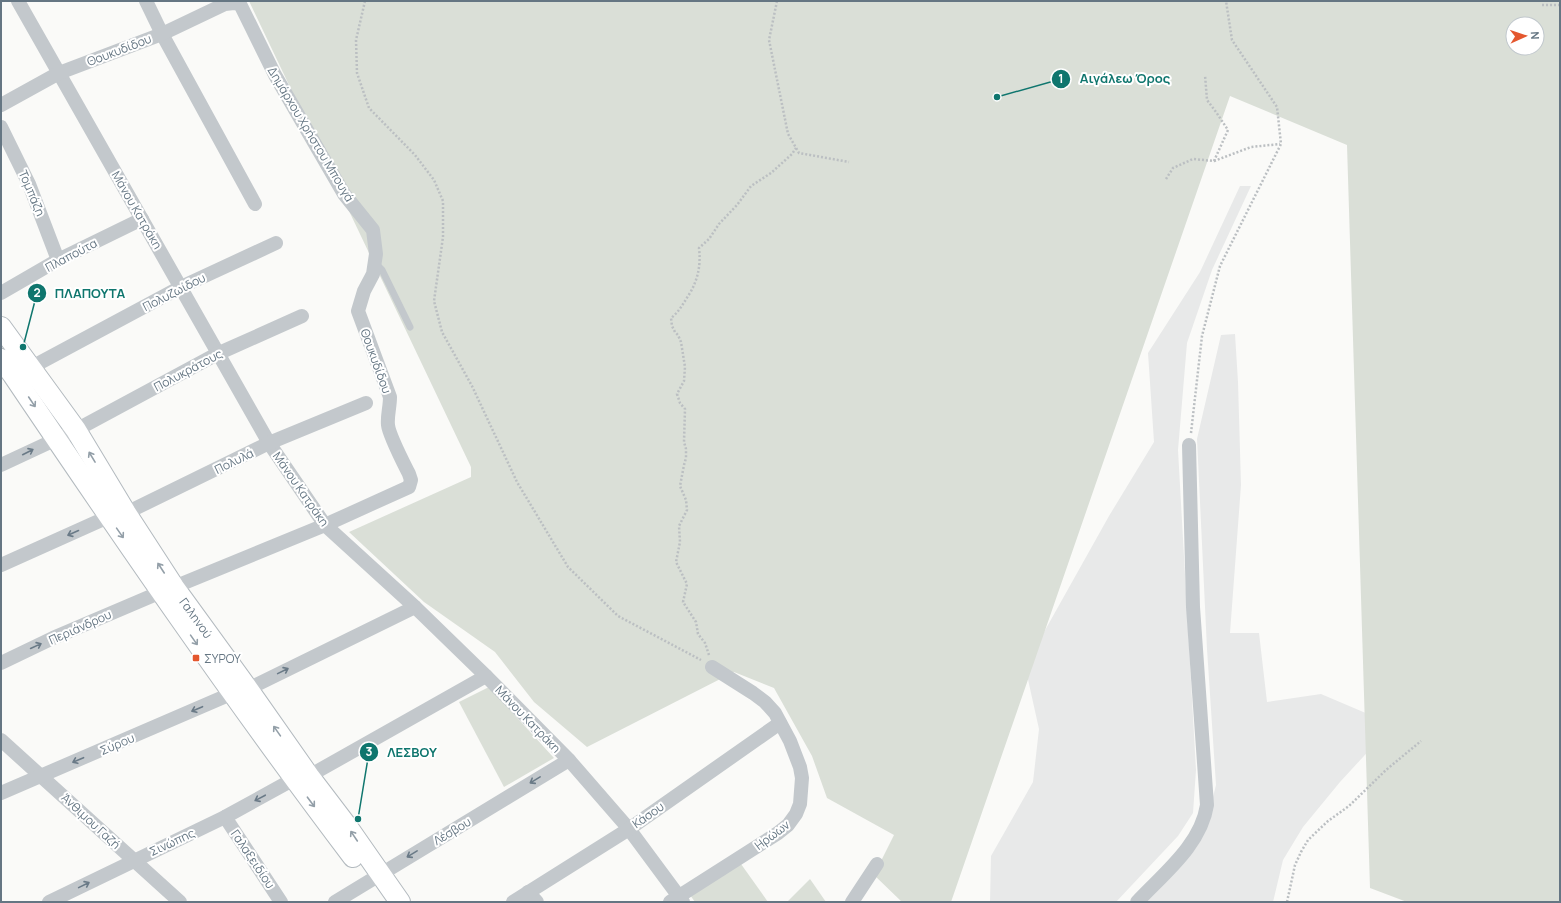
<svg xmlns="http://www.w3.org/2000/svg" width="1561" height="903" font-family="Manrope,sans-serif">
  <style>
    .built { fill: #e8e9e9 }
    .green { fill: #dadfd7; fill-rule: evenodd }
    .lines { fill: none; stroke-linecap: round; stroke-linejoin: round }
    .secondary-casing { stroke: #b3babf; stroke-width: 22 }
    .path { stroke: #bbbfc2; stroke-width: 2.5; stroke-dasharray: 2 2; stroke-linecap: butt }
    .lane { stroke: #c3c8cc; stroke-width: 7 }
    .street { stroke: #c3c8cc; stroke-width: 14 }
    .secondary { stroke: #fff; stroke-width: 20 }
    .oneway { stroke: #939fa8 }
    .oneway2 { stroke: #6a7a87 }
    .poi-dot { fill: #e4572e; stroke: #fff; stroke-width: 1.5 }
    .labels { text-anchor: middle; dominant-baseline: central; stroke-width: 4; stroke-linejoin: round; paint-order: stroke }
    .street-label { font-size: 12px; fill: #657683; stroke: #fff }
    .poi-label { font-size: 12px; fill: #657683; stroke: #fff; text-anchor: start }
    .leader { fill: none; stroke: #0f766e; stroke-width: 1.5 }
    .callout-dot { fill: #0f766e; stroke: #fff; stroke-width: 1.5 }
    .mark-label { font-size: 12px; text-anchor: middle; font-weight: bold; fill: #fff }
    .callout-label { font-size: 13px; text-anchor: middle; font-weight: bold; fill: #0f766e; stroke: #fff; stroke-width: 4; stroke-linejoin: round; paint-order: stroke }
  </style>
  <rect width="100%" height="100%" fill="#fafaf8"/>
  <g class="built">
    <polygon points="1240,186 1251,186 1212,270 1187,343 1178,450 1196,770 1193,813 1178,836 1116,902 990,902 991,856 1033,782 1039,729 1025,666 1109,516 1154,442 1148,353 1200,272"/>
    <polygon points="1235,334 1238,382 1241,485 1230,633 1259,633 1267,702 1321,694 1368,714 1375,744 1340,782 1303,827 1283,860 1273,902 1145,902 1204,833 1216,785 1207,649 1197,439 1221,335"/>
  </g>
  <g class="green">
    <path d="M249 1H1560V902H1407L1370 888 1347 145 1230 96 951 902H902L874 875 894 835 827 798 812 756 774 688 734 672 587 747 534 702 495 652 424 602 349 532 471 477V467ZM1513 24H1537V48H1513Z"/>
    <polygon points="489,687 554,758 504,787 459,702"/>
    <polygon points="741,864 768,902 695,902 690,895"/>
    <polygon points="810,879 826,902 787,902"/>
  </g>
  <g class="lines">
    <g class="secondary-casing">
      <g id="secondary">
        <polyline points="1,327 76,430 126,513 174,587 248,689 309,776 347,826 400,902"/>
        <path d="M1 359 13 375C123 538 234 700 353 857"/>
      </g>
    </g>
    <g class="path">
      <polyline points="365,1 356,40 357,73 369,108 415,155 434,180 443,201 443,237 434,301 442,332 472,386 517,482 568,567 618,616 701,660"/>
      <polyline points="777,1 769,40 788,134 799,153 849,162"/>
      <polyline points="1542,5 1560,5"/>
      <polyline points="1214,161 1251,147 1280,144"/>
      <polyline points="1166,179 1173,168 1193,159 1214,161 1228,130 1216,112 1207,100 1205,75"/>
      <polyline points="1191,433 1202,336 1220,266 1281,144 1277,107 1232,40 1226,1"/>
      <path d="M709 655 705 643 698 634 696 622 683 602 687 584 676 562 680 542 679 526 687 510 686 500 680 486 684 465 686 458V449L684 442 685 409 680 403 677 394 684 381 685 367 681 342 678 335 675 332 672 326 671 318C680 311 684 302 690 293 698 279 701 265 699 248L709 239 719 224 737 205 751 186 771 173 792 154 796 148"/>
      <polyline points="1287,902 1295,865 1301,852 1308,840 1328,821 1349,806 1386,770 1421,741"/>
    </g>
    <polyline class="lane" points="375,263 382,270 410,327"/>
    <g class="street">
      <polyline points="18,1 269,443 325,525 415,607 486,676 569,760 629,829 683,902"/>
      <polyline points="146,1 162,34 255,204"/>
      <path d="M1 105 59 73 162 34 225 4 234 3 240 4 275 75 344 194 373 230 376 254 373 274 364 291 358 311 390 397C390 407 387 416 388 425 389 435 404 464 409 474L411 480 409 487 325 525 174 587"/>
      <polyline points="1,127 29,184 58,260"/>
      <polyline points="1,293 58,260 142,219"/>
      <polyline points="30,368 181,287 276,243"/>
      <polyline points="1,465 76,430 217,354 302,316"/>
      <polyline points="126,513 269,443 366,403"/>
      <polyline points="1,565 108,517"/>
      <polyline points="1,663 53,638 161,592"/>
      <polyline points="248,689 415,607"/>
      <polyline points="1,740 180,902"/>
      <polyline points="309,776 486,676"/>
      <polyline points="1,793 233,693"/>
      <polyline points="225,817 281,902"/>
      <polyline points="528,892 537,902"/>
      <polyline points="49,902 225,817 294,779"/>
      <polyline points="335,902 569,760"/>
      <polyline points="513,902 629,829 780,723"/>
      <polyline points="670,902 778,833 788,825 796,814 800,804 802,778 800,767 790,741 775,713 765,702 753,693 712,667"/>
      <polyline points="852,902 877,864"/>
      <path d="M1137 902C1163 874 1201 845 1207 805L1193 607 1189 445"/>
    </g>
    <use href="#secondary" class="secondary"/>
  </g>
  <defs><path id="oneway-shaft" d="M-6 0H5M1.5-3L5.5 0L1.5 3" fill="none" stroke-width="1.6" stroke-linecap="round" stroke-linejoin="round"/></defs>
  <g class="oneway">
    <use href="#oneway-shaft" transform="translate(32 402) rotate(56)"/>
    <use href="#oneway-shaft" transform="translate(92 457) rotate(-121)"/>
    <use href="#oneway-shaft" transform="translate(120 533) rotate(55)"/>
    <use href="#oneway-shaft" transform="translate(161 568) rotate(-123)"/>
    <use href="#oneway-shaft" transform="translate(194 640) rotate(55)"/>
    <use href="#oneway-shaft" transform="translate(277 731) rotate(-125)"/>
    <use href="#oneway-shaft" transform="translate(311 802) rotate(53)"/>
    <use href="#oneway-shaft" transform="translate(354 836) rotate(-124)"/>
  </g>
  <g class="oneway2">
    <use href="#oneway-shaft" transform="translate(28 452) rotate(-27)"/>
    <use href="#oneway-shaft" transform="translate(73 533) rotate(156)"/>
    <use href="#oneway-shaft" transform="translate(36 646) rotate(-25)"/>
    <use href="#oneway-shaft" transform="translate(283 671) rotate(-26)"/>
    <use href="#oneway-shaft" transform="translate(197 709) rotate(157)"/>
    <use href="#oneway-shaft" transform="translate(78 760) rotate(157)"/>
    <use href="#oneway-shaft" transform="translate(535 780) rotate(149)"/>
    <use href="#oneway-shaft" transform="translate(260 798) rotate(152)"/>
    <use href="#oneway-shaft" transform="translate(412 854) rotate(149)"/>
    <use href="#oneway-shaft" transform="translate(84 885) rotate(-26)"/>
  </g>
  <rect class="poi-dot" x="192" y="654" width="8" height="8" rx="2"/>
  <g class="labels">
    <g class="street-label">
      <text transform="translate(119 50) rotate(-21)">Θουκυδίδου</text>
      <text transform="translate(311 134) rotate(59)">Δημάρχου Χρήστου Μπουγά</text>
      <text transform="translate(32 193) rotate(67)">Τομπάζη</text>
      <text transform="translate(137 210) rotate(60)">Μάνου Κατράκη</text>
      <text transform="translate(71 255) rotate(-28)">Πλαπούτα</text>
      <text transform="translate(174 292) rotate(-27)">Πολυζωίδου</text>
      <text transform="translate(376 361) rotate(70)">Θουκυδίδου</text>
      <text transform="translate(188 370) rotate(-28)">Πολυκράτους</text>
      <text transform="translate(234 461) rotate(-26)">Πολυλά</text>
      <text transform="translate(301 489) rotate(55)">Μάνου Κατράκη</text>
      <text transform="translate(196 618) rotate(54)">Γαληνού</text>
      <text transform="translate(80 627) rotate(-24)">Περιάνδρου</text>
      <text transform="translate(528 719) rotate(46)">Μάνου Κατράκη</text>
      <text transform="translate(117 744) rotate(-23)">Σύρου</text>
      <text transform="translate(648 815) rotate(-35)">Κάσου</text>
      <text transform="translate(91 821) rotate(43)">Άνθιμου Γαζή</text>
      <text transform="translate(452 831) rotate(-31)">Λέσβου</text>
      <text transform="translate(772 835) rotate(-37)">Ηρώων</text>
      <text transform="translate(172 842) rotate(-25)">Σινώπης</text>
      <text transform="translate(253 859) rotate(56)">Γαλαξειδίου</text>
    </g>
    <g class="poi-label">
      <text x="204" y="658">ΣΥΡΟΥ</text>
    </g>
  </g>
  <path class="leader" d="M997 97L1061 79M23 347L37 293M358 819L369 752"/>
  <g class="callout-dot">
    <circle cx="997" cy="97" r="4"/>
    <circle cx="23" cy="347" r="4"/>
    <circle cx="358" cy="819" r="4"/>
    <circle cx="1061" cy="79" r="10"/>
    <circle cx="37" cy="293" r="10"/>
    <circle cx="369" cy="752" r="10"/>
  </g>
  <g class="mark-label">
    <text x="1061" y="83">1</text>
    <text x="37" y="297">2</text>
    <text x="369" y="756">3</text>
  </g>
  <g class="callout-label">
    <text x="1125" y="83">Αιγάλεω Όρος</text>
    <text x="90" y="298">ΠΛΑΠΟΥΤΑ</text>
    <text x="412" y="757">ΛΕΣΒΟΥ</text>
  </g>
  <rect width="1561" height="903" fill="none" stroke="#657683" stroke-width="4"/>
  <g transform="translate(1525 36) rotate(87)"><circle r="19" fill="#ffffff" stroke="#c1c8cd"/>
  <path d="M0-3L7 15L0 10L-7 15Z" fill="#e4572e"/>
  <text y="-6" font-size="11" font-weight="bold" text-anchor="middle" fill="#657683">N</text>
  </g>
</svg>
